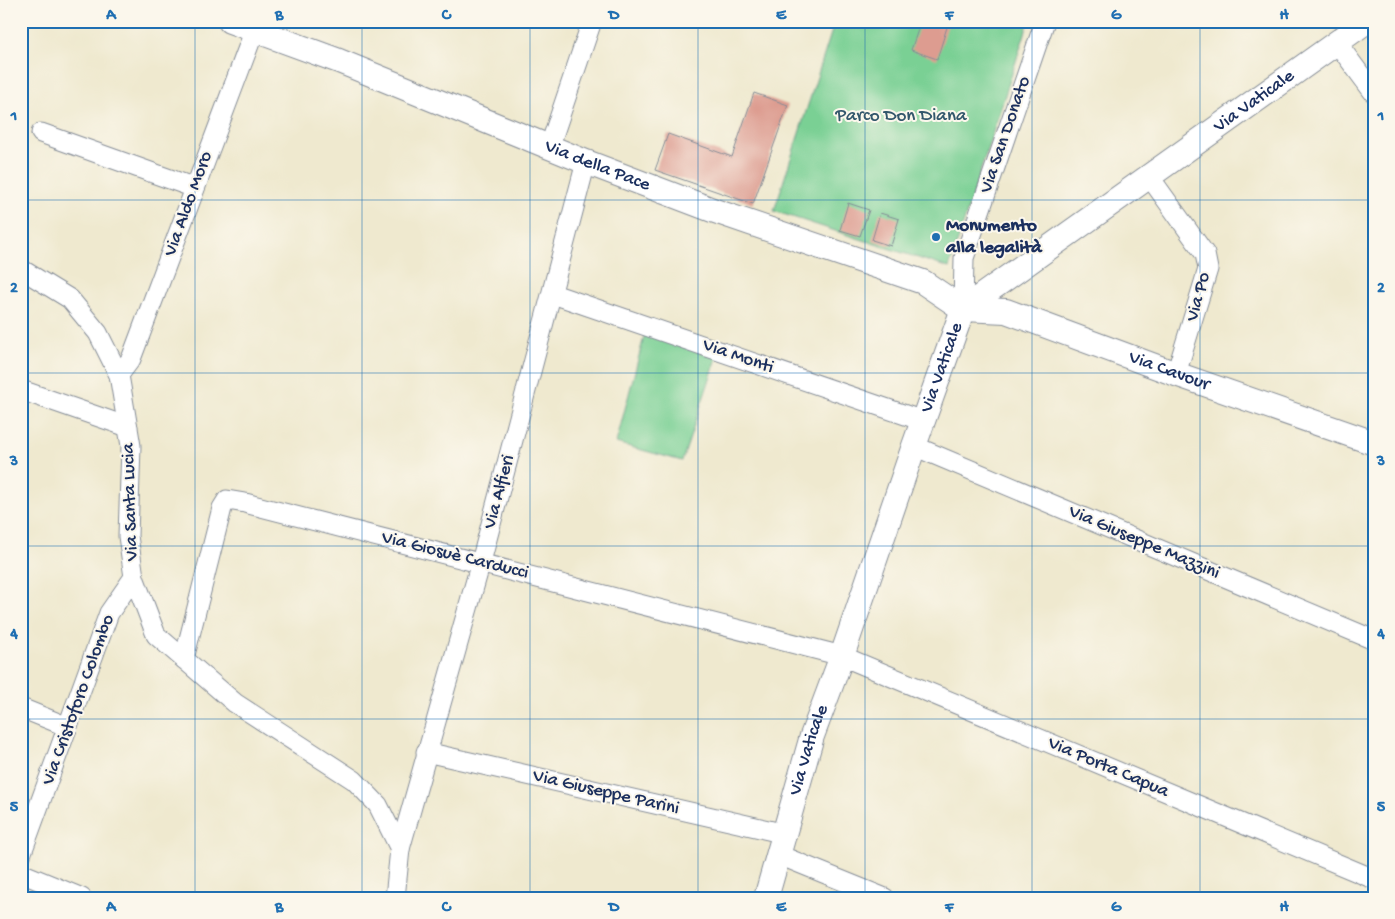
<svg xmlns="http://www.w3.org/2000/svg" width="1395" height="919" font-family="'Gochi Hand',sans-serif">
  <style>
    .green { fill: #7ad094; stroke: #4a8079 }
    .building { fill: #dd9c90 }
    .lines { fill: none; stroke-linecap: round; stroke-linejoin: round }
    .minor-casing { stroke: #858c96; stroke-width: 21 }
    .tertiary-casing { stroke: #858c96; stroke-width: 26 }
    .minor { stroke: #fff; stroke-width: 19 }
    .tertiary { stroke: #fff; stroke-width: 24 }
    .grid { fill: none; stroke: #1f6fb2; stroke-width: 1; stroke-opacity: 0.55 }
    .poi-dot { fill: #1f6fb2; stroke: #fbf7ec; stroke-width: 2 }
    .labels { text-anchor: middle; dominant-baseline: central; stroke-width: 4; stroke-linejoin: round; paint-order: stroke }
    .street-label { font-size: 19px; fill: #1b2f5e; stroke: #fbf7ec }
    .park-label { font-size: 19px; fill: #33576c; stroke: #fbf7ec }
    .poi-label { font-size: 19px; font-weight: bold; fill: #1b2f5e; stroke: #fbf7ec; text-anchor: start }
    .neatline { fill: none; stroke: #1f6fb2; stroke-width: 2 }
    .grid-label { font-size: 16px; text-anchor: middle; font-weight: bold; fill: #1f6fb2 }
  </style>
  <rect width="100%" height="100%" fill="#fbf7ec"/>
  <filter id="ink" filterUnits="userSpaceOnUse"><feTurbulence type="fractalNoise" baseFrequency=".02" numOctaves="2"/><feDisplacementMap in="SourceGraphic" scale="10" xChannelSelector="R" yChannelSelector="G"/><feConvolveMatrix kernelMatrix="1 2 1 2 8 2 1 2 1" color-interpolation-filters="sRGB"/></filter>
  <filter id="wash" filterUnits="userSpaceOnUse"><feTurbulence type="fractalNoise" baseFrequency=".0096" numOctaves="4" result="noise"/><feDisplacementMap in="SourceGraphic" scale="20" xChannelSelector="R" yChannelSelector="G"/><feGaussianBlur stdDeviation="1.12" result="paint"/><feColorMatrix in="noise" values="0 0 0 0 0 0 0 0 0 0 0 0 0 0 0 0 0 1.4 0 .05"/><feComposite in="paint" operator="in"/></filter>
  <g filter="url(#wash)">
    <rect width="100%" height="100%" fill="#efe9cf"/>
    <g class="green">
      <polygon points="835,21 1029,21 949,268 774,211"/>
      <polygon points="645,333 717,358 682,461 616,443"/>
    </g>
    <g id="blocks">
      <g class="building">
        <polygon points="921,21 942,21 948,24 937,59 911,50"/>
        <polygon points="754,93 788,105 753,204 655,170 668,134 732,157"/>
        <polygon points="848,203 869,210 860,236 840,230"/>
        <polygon points="880,213 899,219 891,246 872,240"/>
      </g>
    </g>
  </g>
  <g filter="url(#ink)">
    <use href="#blocks" fill-opacity="0" stroke="#858c96" stroke-width="1"/>
    <g class="lines">
      <g class="minor-casing">
        <g id="minor">
          <polyline points="1337,43 1374,93"/>
          <polyline points="41,133 195,188"/>
          <polyline points="549,148 592,21"/>
          <polyline points="1149,176 1205,254 1208,269 1176,374"/>
          <polyline points="21,269 70,299 98,333 119,375 131,446 128,536 134,577 156,635 235,703 354,780 378,805 400,849 395,898"/>
          <polyline points="553,294 923,421"/>
          <polyline points="963,309 964,258 1045,21"/>
          <polyline points="119,375 131,359 255,29"/>
          <polyline points="21,390 128,427"/>
          <polyline points="914,446 1374,640"/>
          <polyline points="184,659 222,508 227,500 245,503 842,656 1374,879"/>
          <polyline points="21,708 68,727"/>
          <polyline points="426,752 786,834"/>
          <polyline points="400,849 481,562 586,162"/>
          <polyline points="21,855 109,613 134,577"/>
          <polyline points="779,855 885,898"/>
          <polyline points="21,873 82,898"/>
        </g>
      </g>
      <g class="tertiary-casing">
        <g id="tertiary">
          <path id="s1" d="M230 21 339 61 586 162 715 211 923 282 963 309 1006 311 1176 374 1374 443"/>
          <path id="s2" d="M766 898 812 736 842 656 914 446 963 309 1367 21"/>
        </g>
      </g>
      <use href="#minor" class="minor"/>
      <use href="#tertiary" class="tertiary"/>
    </g>
  </g>
  <path class="grid" d="M195 21V898M362 21V898M530 21V898M698 21V898M865 21V898M1032 21V898M1200 21V898M21 200H1374M21 373H1374M21 546H1374M21 719H1374"/>
  <circle class="poi-dot" cx="936" cy="237" r="5"/>
  <g class="labels">
    <g class="street-label">
      <text stroke="none"><textPath href="#s2" startOffset="979">Via Vaticale</textPath></text>
      <text transform="translate(1006 135) rotate(-71)">Via San Donato</text>
      <text stroke="none"><textPath href="#s1" startOffset="395">Via della Pace</textPath></text>
      <text transform="translate(189 204) rotate(-70)">Via Aldo Moro</text>
      <text transform="translate(1199 297) rotate(-75)">Via Po</text>
      <text transform="translate(738 357) rotate(19)">Via Monti</text>
      <text stroke="none"><textPath href="#s2" startOffset="559">Via Vaticale</textPath></text>
      <text stroke="none"><textPath href="#s1" startOffset="1006">Via Cavour</textPath></text>
      <text transform="translate(500 492) rotate(-75)">Via Alfieri</text>
      <text transform="translate(131 502) rotate(-92)">Via Santa Lucia</text>
      <text transform="translate(1144 543) rotate(23)">Via Giuseppe Mazzini</text>
      <text transform="translate(455 556) rotate(14)">Via Giosuè Carducci</text>
      <text transform="translate(79 700) rotate(-70)">Via Cristoforo Colombo</text>
      <text stroke="none"><textPath href="#s2" startOffset="154">Via Vaticale</textPath></text>
      <text transform="translate(1108 768) rotate(23)">Via Porta Capua</text>
      <text transform="translate(606 793) rotate(13)">Via Giuseppe Parini</text>
    </g>
    <g class="park-label">
      <text x="901" y="116">Parco Don Diana</text>
    </g>
    <g class="poi-label">
      <text x="946" y="226">Monumento<tspan x="946" dy="22">alla legalità</tspan></text>
    </g>
  </g>
  <rect width="1395" height="919" fill="none" stroke="#fbf7ec" stroke-width="55"/>
  <rect x="28" y="28" width="1340" height="864" class="neatline"/>
  <g class="grid-label">
    <text x="111" y="19">A</text>
    <text x="279" y="19">B</text>
    <text x="446" y="19">C</text>
    <text x="614" y="19">D</text>
    <text x="781" y="19">E</text>
    <text x="949" y="19">F</text>
    <text x="1116" y="19">G</text>
    <text x="1284" y="19">H</text>
    <text x="14" y="120">1</text>
    <text x="1381" y="120">1</text>
    <text x="14" y="292">2</text>
    <text x="1381" y="292">2</text>
    <text x="14" y="465">3</text>
    <text x="1381" y="465">3</text>
    <text x="14" y="638">4</text>
    <text x="1381" y="638">4</text>
    <text x="14" y="811">5</text>
    <text x="1381" y="811">5</text>
    <text x="111" y="911">A</text>
    <text x="279" y="911">B</text>
    <text x="446" y="911">C</text>
    <text x="614" y="911">D</text>
    <text x="781" y="911">E</text>
    <text x="949" y="911">F</text>
    <text x="1116" y="911">G</text>
    <text x="1284" y="911">H</text>
  </g>
</svg>
